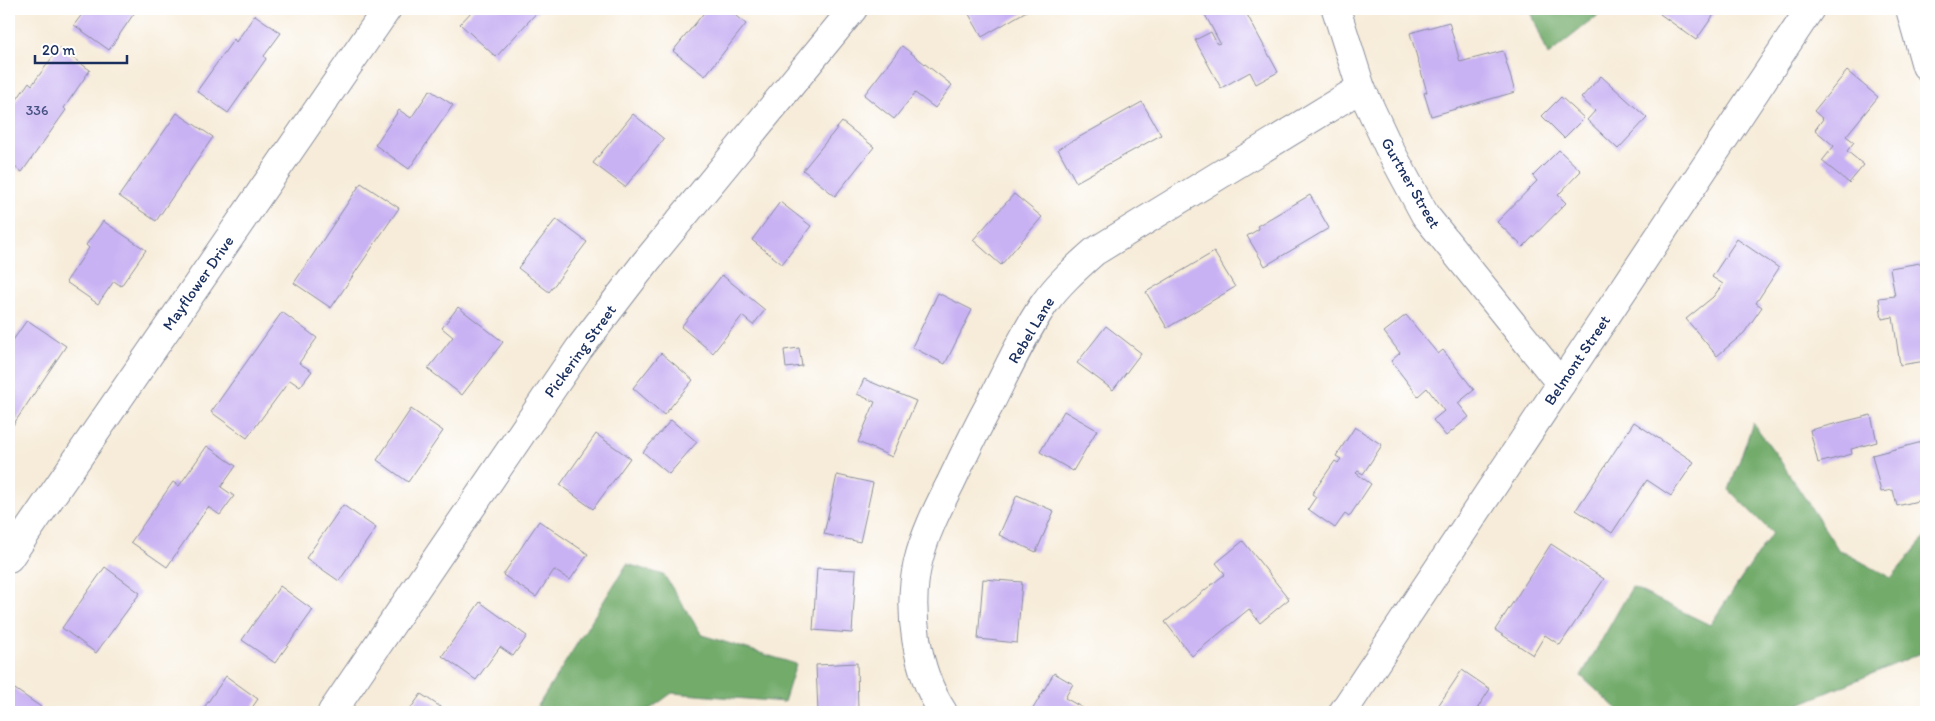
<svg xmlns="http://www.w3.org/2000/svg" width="1935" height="721" font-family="Itim,sans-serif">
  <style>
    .forest { fill: #72ab6a; stroke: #466d64 }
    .building { fill: #c9b2f3 }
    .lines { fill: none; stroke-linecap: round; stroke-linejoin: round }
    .street-casing { stroke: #898e9c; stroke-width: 30 }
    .street { stroke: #fff; stroke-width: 28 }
    .labels { text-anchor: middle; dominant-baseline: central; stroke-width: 4; stroke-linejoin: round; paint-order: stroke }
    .number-label { font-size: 14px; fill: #465083 }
    .street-label { font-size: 16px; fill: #1b2f5e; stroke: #fff }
  </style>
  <rect width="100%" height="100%" fill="#fff"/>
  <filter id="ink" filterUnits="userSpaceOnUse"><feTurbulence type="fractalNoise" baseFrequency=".02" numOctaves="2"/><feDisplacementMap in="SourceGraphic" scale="10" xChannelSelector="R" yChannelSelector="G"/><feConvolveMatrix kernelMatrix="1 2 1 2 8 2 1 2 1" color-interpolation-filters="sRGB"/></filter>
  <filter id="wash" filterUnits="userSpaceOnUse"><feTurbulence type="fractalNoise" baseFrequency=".0096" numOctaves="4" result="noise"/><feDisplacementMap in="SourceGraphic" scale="20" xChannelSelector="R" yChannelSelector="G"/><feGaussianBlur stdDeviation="1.12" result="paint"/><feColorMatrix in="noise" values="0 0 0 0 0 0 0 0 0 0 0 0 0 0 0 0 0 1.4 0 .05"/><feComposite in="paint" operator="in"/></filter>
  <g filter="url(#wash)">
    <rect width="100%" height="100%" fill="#f7ecd9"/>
    <g class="forest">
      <polygon points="1530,9 1602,9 1601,13 1548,55"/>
      <polygon points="1753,423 1776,454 1838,549 1891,578 1926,536 1926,651 1793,707 1754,712 1620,712 1581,676 1632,587 1710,625 1772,533 1729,490"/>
      <polygon points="627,564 664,575 702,635 796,664 784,702 672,693 646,712 534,712"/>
    </g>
    <g id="blocks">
      <g class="building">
        <polygon points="86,9 137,9 109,50 74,25"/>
        <polygon points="474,9 540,9 496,57 460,24"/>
        <polygon points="707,9 727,9 746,24 705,76 673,51"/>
        <polygon points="966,9 1030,9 982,37"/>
        <polygon points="1202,9 1244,9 1278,72 1256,84 1250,72 1221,88 1195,40 1211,32 1217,44 1220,43"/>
        <polygon points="1663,9 1718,9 1696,40 1660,14"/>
        <polygon points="255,15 281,33 264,56 266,59 228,113 197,91 234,39 236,42"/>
        <polygon points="1449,22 1460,62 1503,51 1515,92 1431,116 1424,93 1427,92 1410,33"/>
        <polygon points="902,46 952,85 935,108 915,93 894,119 864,95"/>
        <polygon points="59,48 90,70 64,108 66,110 22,172 9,163 9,111 29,82 32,85"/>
        <polygon points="1847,71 1878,97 1846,136 1854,142 1847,151 1864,165 1849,183 1822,161 1834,146 1815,130 1823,119 1814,111"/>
        <polygon points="1601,76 1647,118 1618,149 1587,120 1595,111 1581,98"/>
        <polygon points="430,90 453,105 409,169 375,145 399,110 411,118"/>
        <polygon points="1561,97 1584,118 1564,138 1542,116"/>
        <polygon points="1142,102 1161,135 1076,182 1058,149"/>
        <polygon points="177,113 213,137 156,221 119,196"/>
        <polygon points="633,114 664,139 625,187 593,163"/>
        <polygon points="842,122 874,147 835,196 803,170"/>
        <polygon points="1559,150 1581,171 1558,195 1566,203 1523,247 1497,222 1537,181 1533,176"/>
        <polygon points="361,183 399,208 331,308 294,283"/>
        <polygon points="1014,194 1042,217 1001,265 973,240"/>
        <polygon points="1310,195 1329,228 1265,266 1247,236 1259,229 1257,226"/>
        <polygon points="780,202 811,226 782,264 752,240"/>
        <polygon points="556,219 587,242 549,292 518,268"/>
        <polygon points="103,221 146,250 121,286 114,281 98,304 66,282 89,248 86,245"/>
        <polygon points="1737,239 1779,268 1756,303 1762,307 1744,333 1717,356 1686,319 1713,297 1723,284 1712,277"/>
        <polygon points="1214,252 1235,287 1167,328 1146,292"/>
        <polygon points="1926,262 1926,361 1900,365 1893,317 1882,319 1879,298 1895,296 1890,268"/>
        <polygon points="722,275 765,310 753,325 742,316 713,353 681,327"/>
        <polygon points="938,293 972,310 945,364 912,347"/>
        <polygon points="458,307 503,342 462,395 428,369 453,337 442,328"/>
        <polygon points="282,312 317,338 299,363 312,371 300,387 290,380 247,438 211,412"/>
        <polygon points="1406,315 1438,354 1443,350 1474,390 1458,403 1469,417 1446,436 1433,420 1444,411 1427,388 1418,396 1391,361 1400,353 1384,332"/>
        <polygon points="27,320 66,346 9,431 9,346"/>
        <polygon points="1106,326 1141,353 1113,390 1077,363"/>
        <polygon points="799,348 802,366 786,368 784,350"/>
        <polygon points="661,353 693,380 664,415 633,388"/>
        <polygon points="864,379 916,401 892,457 858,442 875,402 857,394"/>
        <polygon points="411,409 443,431 408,482 377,460"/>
        <polygon points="1064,411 1097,430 1073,471 1040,452"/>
        <polygon points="1871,415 1877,442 1851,449 1852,454 1818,463 1810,430"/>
        <polygon points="671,420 697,442 669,474 643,452"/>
        <polygon points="1634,422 1694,462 1671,496 1647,480 1612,533 1576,510"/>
        <polygon points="1355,427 1382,445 1363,474 1358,471 1356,473 1371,484 1349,517 1345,514 1335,528 1308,509 1316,497 1312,494 1335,461 1338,463 1341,459 1336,456"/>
        <polygon points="596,434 630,458 593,509 560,485"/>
        <polygon points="1926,441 1926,499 1897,506 1893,490 1881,492 1872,455"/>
        <polygon points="207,446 236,466 221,487 234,496 220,515 208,507 167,567 131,542 173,482 179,486"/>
        <polygon points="837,475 873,483 860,542 824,534"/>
        <polygon points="1017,495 1054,511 1036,552 999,535"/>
        <polygon points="343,505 376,528 339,581 306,558"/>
        <polygon points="539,521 588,554 570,580 554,570 536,597 503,575"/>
        <polygon points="1243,541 1289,599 1260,623 1249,609 1192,656 1165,622 1225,574 1216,563"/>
        <polygon points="1551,544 1604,579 1560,645 1545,635 1533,655 1495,630"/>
        <polygon points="105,567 140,593 96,653 62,628"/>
        <polygon points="817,568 856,570 852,633 813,630"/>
        <polygon points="983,579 1022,582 1017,643 978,639"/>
        <polygon points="280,586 313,610 275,663 242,640"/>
        <polygon points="480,602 527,636 513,656 500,647 476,680 442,656"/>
        <polygon points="857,663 858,712 818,712 816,665"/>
        <polygon points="1462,670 1490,689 1475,712 1434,712"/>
        <polygon points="1054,673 1073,684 1065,698 1090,712 1031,712"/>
        <polygon points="226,676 258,699 249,712 201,712"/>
        <polygon points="9,685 41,707 37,712 9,712"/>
        <polygon points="421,694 448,712 408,712"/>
      </g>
    </g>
  </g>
  <g filter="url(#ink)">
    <use href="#blocks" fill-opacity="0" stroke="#898e9c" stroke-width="1"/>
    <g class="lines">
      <g class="street-casing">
        <g id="street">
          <polyline points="1336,9 1361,88 1389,148 1425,215 1561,384"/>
          <polyline points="1910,9 1926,66"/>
          <polyline points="9,558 387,9"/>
          <polyline points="332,712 579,349 645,263 853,9"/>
          <path d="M943 712C916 671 907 610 918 562 925 533 938 508 951 482 964 455 976 429 990 404 1007 370 1023 335 1044 304 1058 284 1076 268 1094 252L1361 88"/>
          <polyline points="1343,712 1810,9"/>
        </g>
      </g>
      <use href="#street" class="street"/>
    </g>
  </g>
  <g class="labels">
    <g class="number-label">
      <text x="37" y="110">336</text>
    </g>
    <g class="street-label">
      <text transform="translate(1411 183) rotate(60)">Gurtner Street</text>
      <text transform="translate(198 283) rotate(-55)">Mayflower Drive</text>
      <text transform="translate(1031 330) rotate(-59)">Rebel Lane</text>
      <text transform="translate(580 351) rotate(-54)">Pickering Street</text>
      <text transform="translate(1577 360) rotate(-56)">Belmont Street</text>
    </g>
  </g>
  <rect width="1935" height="721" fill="none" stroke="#fff" stroke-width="30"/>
  <path d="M35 55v8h92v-8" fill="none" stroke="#1b2f5e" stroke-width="2.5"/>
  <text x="42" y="55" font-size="15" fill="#1b2f5e" stroke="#ffffff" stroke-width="4" paint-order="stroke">20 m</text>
</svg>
